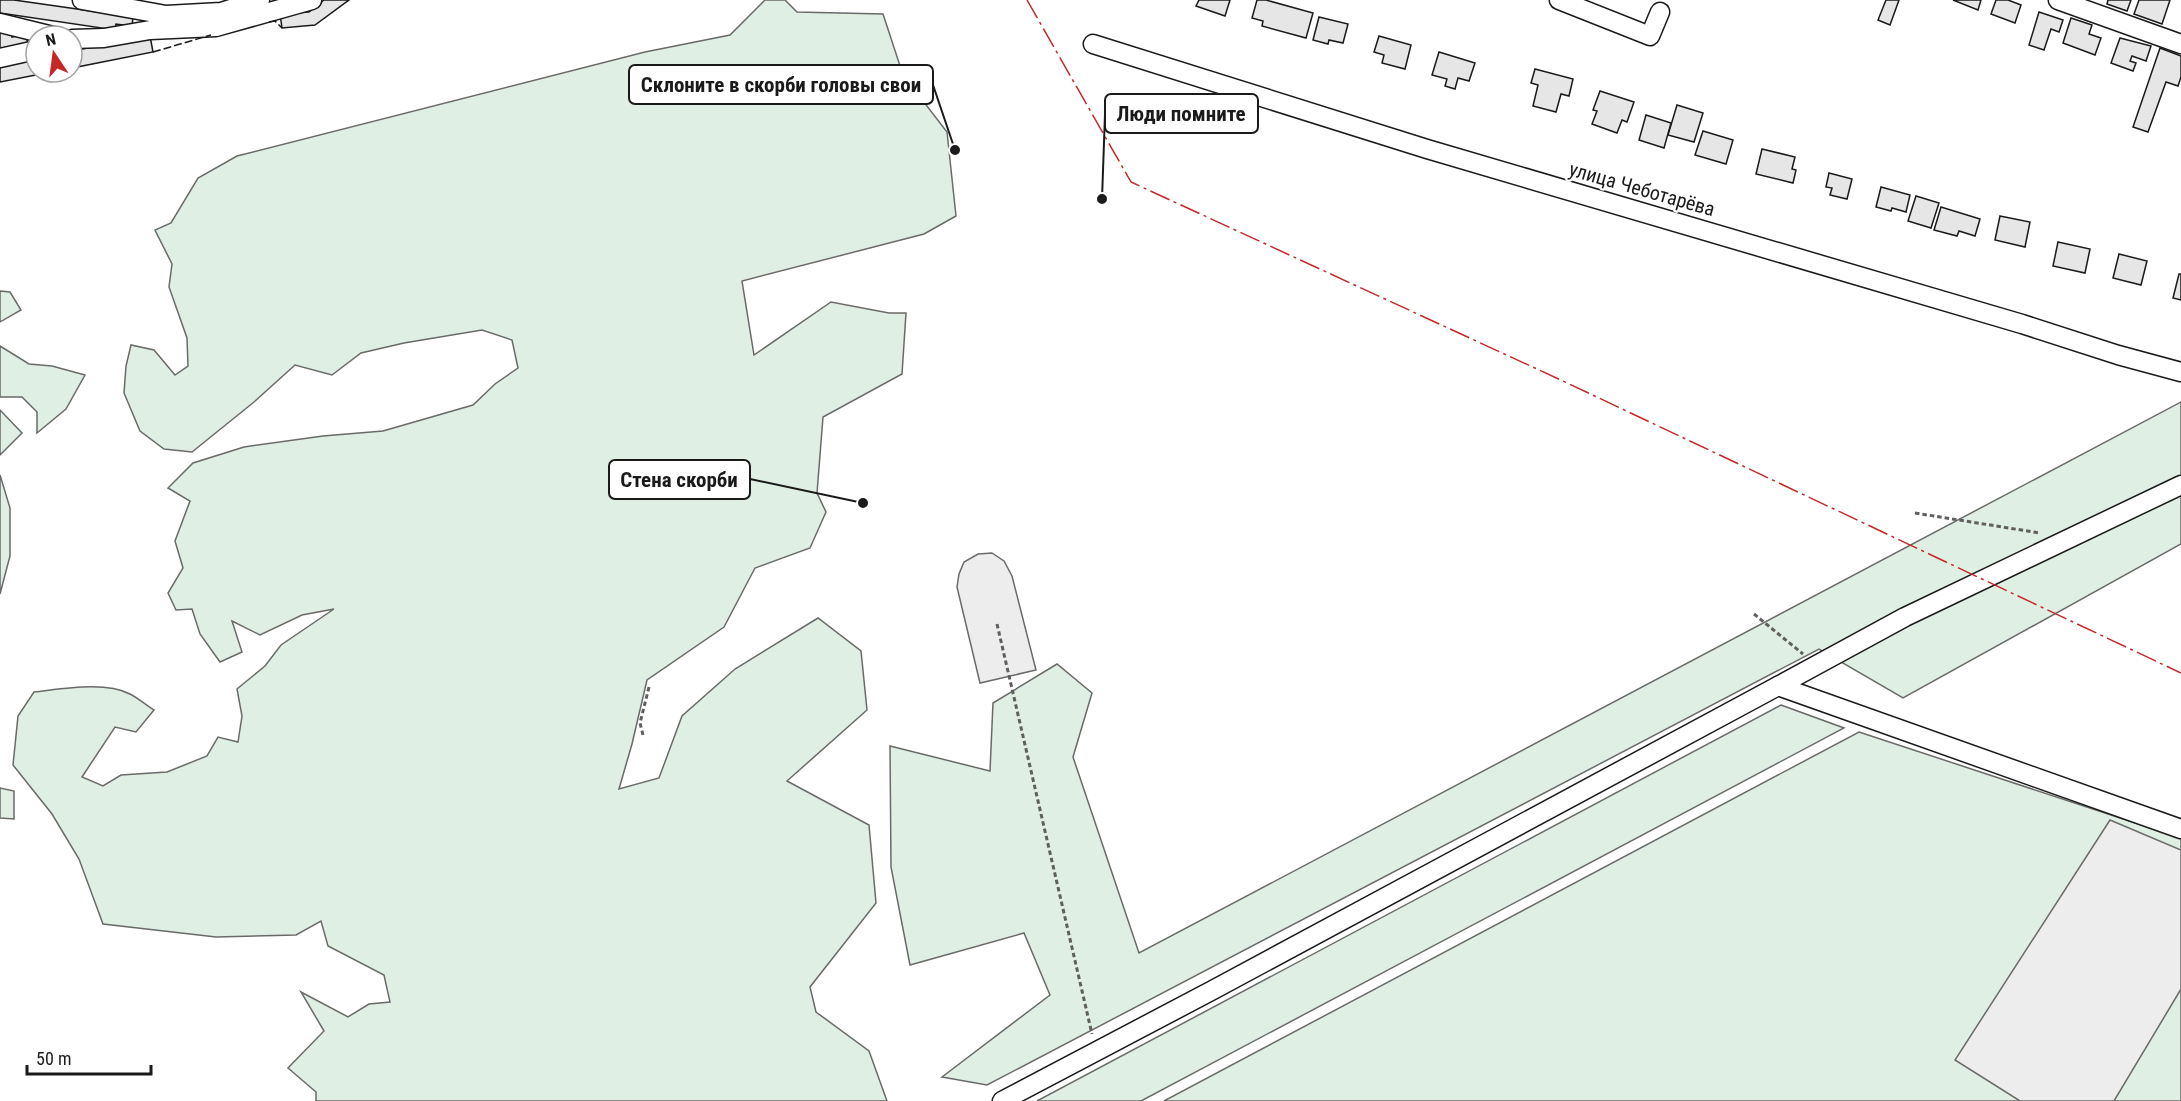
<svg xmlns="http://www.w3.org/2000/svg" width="2181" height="1101" font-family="'Roboto Condensed',sans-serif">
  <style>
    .green { fill: #e0efe3; stroke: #6a6a6a; stroke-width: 1.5 }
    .parking { fill: #ededed; stroke: #6a6a6a; stroke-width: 1.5 }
    .building { fill: #e6e6e6; stroke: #1a1a1a; stroke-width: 1.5 }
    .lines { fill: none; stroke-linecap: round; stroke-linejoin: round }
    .minor-casing { stroke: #1a1a1a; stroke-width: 21 }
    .path { stroke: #5f5f5f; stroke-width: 3; stroke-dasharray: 4.5 3; stroke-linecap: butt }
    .minor { stroke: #fff; stroke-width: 18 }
    .fence { stroke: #1a1a1a; stroke-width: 1.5; stroke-dasharray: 8 3; stroke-linecap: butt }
    .power { stroke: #c62828; stroke-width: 1.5; stroke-dasharray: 21 4.5 3 4.5; stroke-linecap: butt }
    .labels { text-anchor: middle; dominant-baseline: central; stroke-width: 4.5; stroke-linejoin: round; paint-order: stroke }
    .street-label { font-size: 20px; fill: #1a1a1a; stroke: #fff }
    .leader { fill: none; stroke: #1a1a1a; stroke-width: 2 }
    .callout-dot { fill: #1a1a1a; stroke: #fff; stroke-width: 2 }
    .callout { fill: #fff; stroke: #1a1a1a; stroke-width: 2 }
    .callout-label { font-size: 21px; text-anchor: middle; font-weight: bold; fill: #1a1a1a }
  </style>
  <rect width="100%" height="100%" fill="#fff"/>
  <g class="green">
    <path d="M765 0H785L797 12 883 14 903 75 947 132 956 216 924 234 742 281 754 355 831 302 889 313H906L902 374 823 417 817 493 826 512 810 548 755 568 724 627 647 680 632 744 619 789 659 778 682 716 735 669 818 618 861 651 867 710 787 781 869 825 876 903 810 987 816 1012 869 1051 887 1101H316V1092L288 1068 324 1031 301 992 348 1017 369 1004 390 1002 384 975 328 946 321 921 296 935 216 937 103 924 79 859 52 814 13 765 18 716 34 692C62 689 105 681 130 694 138 698 146 705 154 710L136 732 115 727 82 777 103 786 121 775 167 772 207 756 218 737 238 742 242 716 237 689 265 666 281 645 334 609 302 615 260 635 232 621 242 652 220 662 200 634 192 609 176 610 168 593 183 568 175 541 190 501 168 488 193 463 244 447 323 436 383 431 473 405 495 384 518 368 512 340 482 330 404 343 361 353 332 375 295 365 254 402 192 452 164 449 140 431 124 393 126 366 131 345 154 350 175 375 188 366 187 338 169 287 172 264 155 230 171 223 198 178 237 156 645 52 730 35Z"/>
    <polygon points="0,291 10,292 21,310 0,322"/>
    <polygon points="0,346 29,364 52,366 85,375 66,409 37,433 37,412 22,397 0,397"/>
    <polygon points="2181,402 2181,544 1903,698 1819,649 987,1085 942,1077 1050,995 1024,933 910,965 891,867 890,746 990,771 993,703 1057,664 1092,693 1073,757 1139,953"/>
    <polygon points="0,410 22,433 0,455"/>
    <polygon points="0,475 10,508 10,556 0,594"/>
    <polygon points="1781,705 1844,728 1141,1101 1037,1101"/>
    <polygon points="1859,732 2181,838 2181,1101 1164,1101"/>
    <polygon points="0,788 14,791 14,819 0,818"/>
  </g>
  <g class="parking">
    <polygon points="992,553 1004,561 1012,576 1036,670 980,683 957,587 959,574 964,562 978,554"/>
    <polygon points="2110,820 2181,850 2181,989 2114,1101 2020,1101 1955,1060"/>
  </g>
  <g class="building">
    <polygon points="0,0 14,0 133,17 132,26 116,24 115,30 0,13"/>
    <polygon points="324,0 349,0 315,25 282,28 280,14 309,12"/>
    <polygon points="1199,0 1230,0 1225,16 1196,6"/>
    <polygon points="1257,0 1266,0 1313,13 1306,38 1262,26 1263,21 1252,18"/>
    <polygon points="1886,0 1899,0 1890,25 1878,20"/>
    <polygon points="1953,0 1981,0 1978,10"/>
    <polygon points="1996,0 2008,0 2021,5 2015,23 1991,14"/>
    <polygon points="2108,0 2131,0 2127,11 2107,4"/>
    <polygon points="2139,0 2170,0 2162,24 2134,14"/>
    <polygon points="2039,12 2063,20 2059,32 2051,29 2044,50 2029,45"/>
    <polygon points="1319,17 1348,24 1343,43 1329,40 1328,44 1313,40"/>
    <polygon points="2071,18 2092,25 2089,34 2101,38 2095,55 2063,43"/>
    <polygon points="11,30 12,37 26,34 28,45 0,51 0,33"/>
    <polygon points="150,36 153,52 72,68 72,51"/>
    <polygon points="1379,36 1411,45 1405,69 1382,63 1384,55 1374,52"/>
    <polygon points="2120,38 2151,46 2146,61 2132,56 2130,61 2136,63 2133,71 2111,63"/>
    <polygon points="2160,48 2181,56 2181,77 2178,86 2166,82 2148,132 2133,127"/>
    <polygon points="1439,52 1475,63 1469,81 1458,78 1455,89 1445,86 1447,79 1432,75"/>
    <polygon points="36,59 36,72 51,72 0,82 0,66"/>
    <polygon points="1535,69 1573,79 1569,96 1561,94 1556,112 1533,106 1538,85 1531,83"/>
    <polygon points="1600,91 1634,102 1627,122 1622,120 1617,133 1592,124 1597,111 1593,110"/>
    <polygon points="1677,105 1703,113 1694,142 1668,135"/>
    <polygon points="1646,115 1671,123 1664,148 1639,140"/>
    <polygon points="1703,131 1733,140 1726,164 1695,155"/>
    <polygon points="1762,149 1795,157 1792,169 1796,170 1793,183 1756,174"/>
    <polygon points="1829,173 1852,179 1847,199 1830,195 1832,188 1826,187"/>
    <polygon points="1881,187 1910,195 1906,212 1892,208 1891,211 1876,207"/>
    <polygon points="1916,196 1939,203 1931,228 1908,221"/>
    <polygon points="1941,207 1980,219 1975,236 1959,231 1957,236 1934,230"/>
    <polygon points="2000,216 2030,222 2025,247 1995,240"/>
    <polygon points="2058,242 2090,249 2085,273 2053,266"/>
    <polygon points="2119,254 2147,261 2141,285 2113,278"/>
    <polygon points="2179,274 2181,274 2181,300 2173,298"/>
  </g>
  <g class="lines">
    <g class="minor-casing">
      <g id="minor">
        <polyline points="82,0 166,15 221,12 260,0"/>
        <polyline points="1559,0 1650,36 1660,12"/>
        <polyline points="2058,0 2181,44"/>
        <polyline points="0,23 53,36"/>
        <polyline points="72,39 104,38 150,30 216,27 312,0"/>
        <polyline points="1093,44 1427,149 2022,324 2118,355 2181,372"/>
        <polyline points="0,58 36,50"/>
        <polyline points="1778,686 1905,617 2181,485"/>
        <polyline points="1002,1101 1211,991 1778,686 2181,829"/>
      </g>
    </g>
    <g class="path">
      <polyline points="1915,513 2040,533"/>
      <polyline points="1754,614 1803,654"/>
      <polyline points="997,624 1092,1034"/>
      <polyline points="643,735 640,723 649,687"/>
    </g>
    <use href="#minor" class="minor"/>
    <g class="fence">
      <polyline points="269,22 275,21 282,28"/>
      <polyline points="153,52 211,35"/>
    </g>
    <polyline class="power" points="1027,0 1131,182 1563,381 2181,673"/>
  </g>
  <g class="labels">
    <g class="street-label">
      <text transform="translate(1642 189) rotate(16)">улица Чеботарёва</text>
    </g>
  </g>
  <path class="leader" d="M955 150L933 85M1102 199L1105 114M863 503L750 479"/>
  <g class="callout-dot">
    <circle cx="955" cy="150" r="6"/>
    <circle cx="1102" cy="199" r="6"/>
    <circle cx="863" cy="503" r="6"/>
  </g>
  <g class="callout">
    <rect x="629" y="65" width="304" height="39" rx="6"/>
    <rect x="1105" y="94" width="153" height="39" rx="6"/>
    <rect x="609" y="460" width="141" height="39" rx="6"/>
  </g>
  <g class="callout-label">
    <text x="781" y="92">Склоните в скорби головы свои</text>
    <text x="1181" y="121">Люди помните</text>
    <text x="679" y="487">Стена скорби</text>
  </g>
  <g transform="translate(54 54) rotate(347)"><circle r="28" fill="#ffffff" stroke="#a3a3a3" stroke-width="1.5"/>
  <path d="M0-4.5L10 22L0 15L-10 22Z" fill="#c62828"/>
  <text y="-9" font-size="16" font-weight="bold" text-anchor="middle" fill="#1a1a1a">N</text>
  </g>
  <path d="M27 1065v9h124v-9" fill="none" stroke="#1a1a1a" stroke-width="3"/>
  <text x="36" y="1065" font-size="18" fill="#1a1a1a" stroke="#ffffff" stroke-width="4.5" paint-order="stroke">50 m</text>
</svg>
